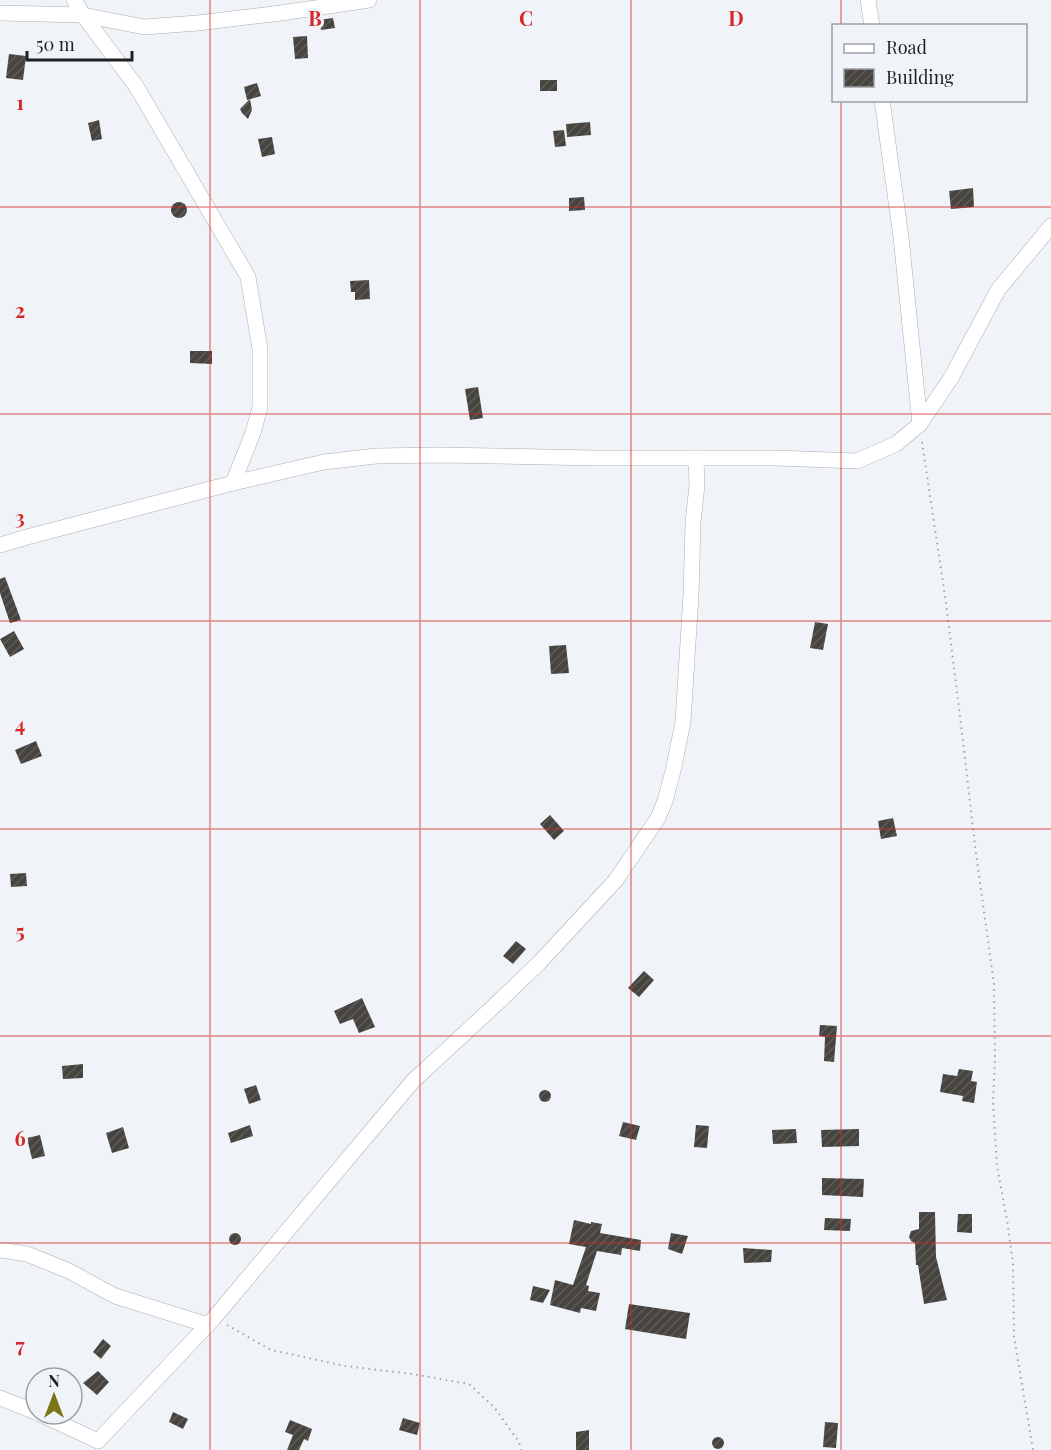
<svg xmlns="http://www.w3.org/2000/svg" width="1051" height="1450" font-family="'Playfair Display',serif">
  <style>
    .building { fill: url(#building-hatch) }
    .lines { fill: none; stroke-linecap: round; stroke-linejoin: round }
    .street-casing { stroke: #aaaeb2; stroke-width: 16 }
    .path { stroke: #a0a3a7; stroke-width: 2; stroke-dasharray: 1.5 4.5; stroke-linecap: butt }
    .street { stroke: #fff; stroke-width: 15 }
    .grid { fill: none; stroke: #d62828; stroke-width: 1.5; stroke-opacity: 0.55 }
    .grid-label { font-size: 20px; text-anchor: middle; font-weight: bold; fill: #d62828; stroke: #f0f4f9; stroke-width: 6; stroke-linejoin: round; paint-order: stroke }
  </style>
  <defs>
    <pattern id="building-hatch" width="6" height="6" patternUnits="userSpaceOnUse" patternTransform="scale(1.5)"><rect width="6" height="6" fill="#474440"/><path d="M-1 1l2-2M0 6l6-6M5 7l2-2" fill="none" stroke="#5e5c59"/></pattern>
  </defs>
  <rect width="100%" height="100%" fill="#f0f4f9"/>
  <g class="building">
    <polygon points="333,18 335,28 321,30 319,20"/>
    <polygon points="307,36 308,58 295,59 293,37"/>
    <polygon points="9,54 26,56 23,80 6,78"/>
    <rect x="540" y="80" width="17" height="11"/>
    <polygon points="257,83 261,96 247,100 244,87"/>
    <polygon points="250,99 252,110 248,119 242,113 240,109"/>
    <polygon points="99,120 102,139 92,141 88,123"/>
    <polygon points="590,122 591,135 567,137 566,124"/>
    <polygon points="564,130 566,146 555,147 553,131"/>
    <polygon points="272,137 275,154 262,157 258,139"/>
    <polygon points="973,188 974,207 951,209 949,191"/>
    <polygon points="584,197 585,210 569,211 569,198"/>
    <circle cx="179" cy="210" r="8"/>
    <polygon points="369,280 370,299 355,300 355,292 351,292 350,281"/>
    <polygon points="190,351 212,351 212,364 190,363"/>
    <polygon points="478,387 483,418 470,420 465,389"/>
    <polygon points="5,577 21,620 10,623 0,593 0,579"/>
    <polygon points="815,622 828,624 823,650 810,648"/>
    <polygon points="14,631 24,649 10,657 0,639"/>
    <polygon points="566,645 569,673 551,674 549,646"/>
    <polygon points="36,741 42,756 21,764 15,750"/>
    <polygon points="550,815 564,831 554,840 540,824"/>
    <polygon points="893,818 897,836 881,839 878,821"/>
    <polygon points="26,873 27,886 11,887 10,874"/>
    <polygon points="516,941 526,949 513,964 503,956"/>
    <polygon points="644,971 654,980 639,997 628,988"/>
    <polygon points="362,998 375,1027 359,1033 353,1019 340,1024 334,1011"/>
    <polygon points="820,1025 837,1026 834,1062 824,1061 825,1037 819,1036"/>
    <polygon points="83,1064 83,1078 63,1079 62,1066"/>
    <polygon points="959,1069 973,1071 971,1081 977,1082 974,1103 962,1101 963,1096 940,1092 943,1074 957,1076"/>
    <polygon points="256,1085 261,1100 249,1104 244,1089"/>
    <circle cx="545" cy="1096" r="6"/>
    <polygon points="623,1122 640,1126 636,1140 619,1136"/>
    <polygon points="250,1125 253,1136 231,1143 228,1133"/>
    <polygon points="696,1125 709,1126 707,1148 694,1147"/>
    <polygon points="123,1127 129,1148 112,1153 106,1133"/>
    <polygon points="796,1129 797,1143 773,1144 772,1130"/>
    <polygon points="859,1129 859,1146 822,1147 821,1130"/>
    <polygon points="40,1135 45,1156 32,1159 27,1138"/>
    <polygon points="822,1178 864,1179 863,1197 822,1195"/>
    <polygon points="919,1212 935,1212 936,1257 947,1300 924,1304 918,1265 916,1265 915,1243 911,1241 909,1237 911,1231 919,1229"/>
    <polygon points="958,1214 972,1214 972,1233 957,1232"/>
    <polygon points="825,1218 851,1219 850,1231 824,1230"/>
    <polygon points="574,1220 591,1224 591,1222 602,1224 600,1233 641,1240 640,1251 622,1248 621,1255 597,1251 586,1285 589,1286 588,1291 600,1293 596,1311 581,1308 580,1313 550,1305 555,1280 573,1285 586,1247 569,1244"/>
    <circle cx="235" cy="1239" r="6"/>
    <polygon points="671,1233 688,1236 682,1254 668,1249"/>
    <polygon points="743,1248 772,1250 771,1262 744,1263"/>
    <polygon points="533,1286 550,1290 543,1303 530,1300"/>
    <polygon points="629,1304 690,1313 686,1339 625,1329"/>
    <polygon points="103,1339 111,1346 101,1359 93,1352"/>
    <polygon points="98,1371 109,1382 97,1395 83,1383"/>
    <polygon points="173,1412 188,1419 183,1429 169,1422"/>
    <polygon points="403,1418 420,1423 417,1435 399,1430"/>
    <polygon points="290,1420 312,1429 308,1441 304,1439 299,1450 287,1450 293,1435 285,1432"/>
    <polygon points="825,1422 838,1423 836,1448 823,1447"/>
    <polygon points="589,1430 589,1450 576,1450 576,1432"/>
    <circle cx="718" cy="1443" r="6"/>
  </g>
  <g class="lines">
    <g class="street-casing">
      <g id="street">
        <polyline points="74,0 83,15 136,86 248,277 260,349 260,407 253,433 233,483"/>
        <polyline points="868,0 872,26"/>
        <polyline points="0,13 83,15 144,27 198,23 281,13 369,0"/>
        <polyline points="882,100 901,237 920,424"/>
        <polyline points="0,545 27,537 233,483 324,462 376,456 440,455 595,458 776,458 857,461 896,444 920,424 951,378 998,290 1051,226"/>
        <polyline points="0,1250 27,1254 69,1271 115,1296 208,1325"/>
        <polyline points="0,1398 36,1412"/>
        <polyline points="40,1414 98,1441 214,1318 413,1081 492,1008 539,963 616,880 658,818 665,801 673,771 683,722 691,595 693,523 697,485 696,458"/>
      </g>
    </g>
    <g class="path">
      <polyline points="922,442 946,603 962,733 976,854 994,984 995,1060 993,1102 997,1166 1007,1220 1013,1263 1014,1337 1033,1450"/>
      <polyline points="227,1325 271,1350 345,1366 412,1374 469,1384 494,1407 519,1442 521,1450"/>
    </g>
    <use href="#street" class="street"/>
  </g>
  <path class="grid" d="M210 0V1450M420 0V1450M631 0V1450M841 0V26M841 100V1450M0 207H1051M0 414H1051M0 621H1051M0 829H1051M0 1036H1051M0 1243H1051"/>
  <g class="grid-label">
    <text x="315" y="26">B</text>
    <text x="526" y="26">C</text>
    <text x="736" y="26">D</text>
    <text x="20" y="110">1</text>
    <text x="20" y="318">2</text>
    <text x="20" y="525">3</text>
    <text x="20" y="732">4</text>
    <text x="20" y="939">5</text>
    <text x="20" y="1146">6</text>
    <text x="20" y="1353">7</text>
  </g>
  <rect x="832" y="24" width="195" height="78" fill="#f0f4f9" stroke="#9c9fa3" stroke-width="1.5"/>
  <rect x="844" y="44" width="30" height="9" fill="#ffffff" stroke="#9c9fa3" stroke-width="1.5"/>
  <text x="886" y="54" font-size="18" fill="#1f2022">Road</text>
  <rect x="844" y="69" width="30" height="18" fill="url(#building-hatch)" stroke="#9c9fa3" stroke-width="1.5"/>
  <text x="886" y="84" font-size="18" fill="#1f2022">Building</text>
  <g transform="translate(54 1396)"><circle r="28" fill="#f0f4f9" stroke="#9c9fa3" stroke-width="1.5"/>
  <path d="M0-4.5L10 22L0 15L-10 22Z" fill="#7d7417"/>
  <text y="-9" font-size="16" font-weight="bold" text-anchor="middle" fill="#1f2022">N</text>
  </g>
  <path d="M27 51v9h105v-9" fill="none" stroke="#1f2022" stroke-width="3"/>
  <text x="36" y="51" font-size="18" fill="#1f2022" stroke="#f0f4f9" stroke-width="4.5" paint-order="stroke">50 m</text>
</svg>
